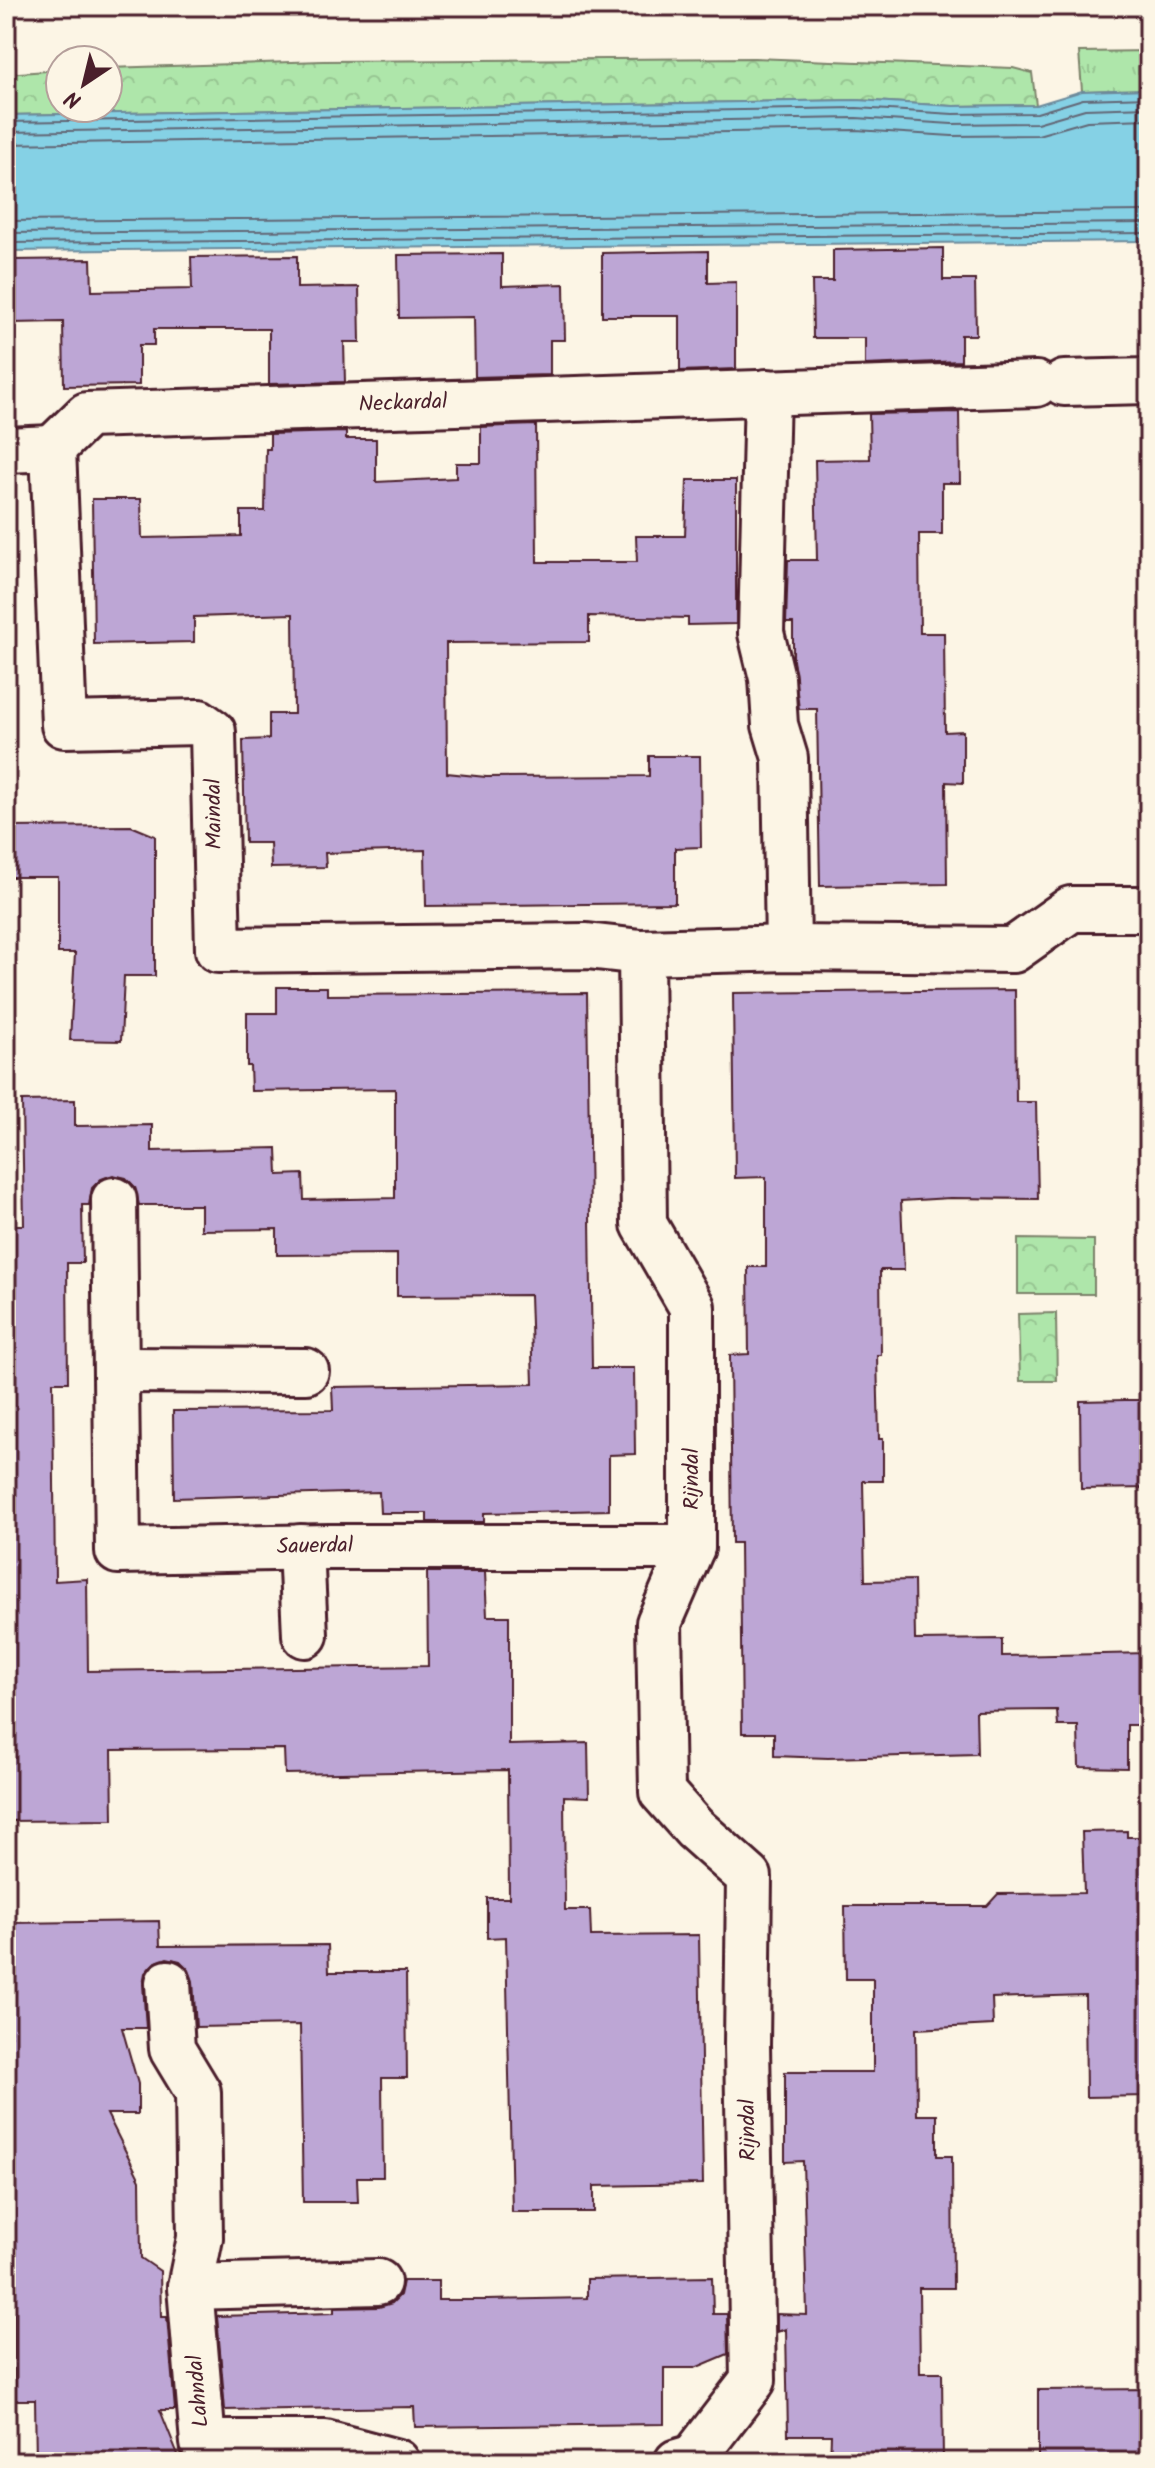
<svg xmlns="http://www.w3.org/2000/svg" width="1155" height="2468" font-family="Kalam,sans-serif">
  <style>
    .grass { fill: url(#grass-tufts); stroke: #7c826a; stroke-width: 2 }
    .forest { fill: url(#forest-crowns); stroke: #7c826a; stroke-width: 2 }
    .water { fill: #85d1e5; stroke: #6d8a9b; stroke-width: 2 }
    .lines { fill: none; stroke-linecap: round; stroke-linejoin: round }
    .shore { stroke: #626675; stroke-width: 2 }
    .building { fill: #bda6d5; stroke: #4a1f2b; stroke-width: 2 }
    .minor-casing { stroke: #4a1f2b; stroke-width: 50 }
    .minor { stroke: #fcf5e5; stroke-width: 44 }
    .labels { text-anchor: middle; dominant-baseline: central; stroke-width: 8; stroke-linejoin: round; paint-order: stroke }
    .street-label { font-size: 22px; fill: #4a1f2b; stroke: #fcf5e5 }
  </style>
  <defs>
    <pattern id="grass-tufts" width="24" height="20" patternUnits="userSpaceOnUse" patternTransform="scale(2)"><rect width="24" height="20" fill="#aee6aa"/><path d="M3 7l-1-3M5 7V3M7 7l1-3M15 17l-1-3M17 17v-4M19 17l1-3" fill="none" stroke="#97c592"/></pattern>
    <pattern id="forest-crowns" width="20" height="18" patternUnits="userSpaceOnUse" patternTransform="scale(2)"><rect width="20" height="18" fill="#aee6aa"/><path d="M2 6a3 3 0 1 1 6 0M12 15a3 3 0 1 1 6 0" fill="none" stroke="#97c592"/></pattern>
  </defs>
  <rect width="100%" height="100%" fill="#fcf5e5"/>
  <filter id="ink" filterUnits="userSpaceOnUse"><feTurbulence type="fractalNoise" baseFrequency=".0125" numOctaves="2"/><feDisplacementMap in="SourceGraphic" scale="16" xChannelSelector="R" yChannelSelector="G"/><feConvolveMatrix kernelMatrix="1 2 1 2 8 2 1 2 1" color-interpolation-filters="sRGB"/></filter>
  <g filter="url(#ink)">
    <polygon class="grass" points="1149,51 1149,89 1082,91 1079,52"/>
    <g class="forest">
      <polygon points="754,58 1013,68 1032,73 1036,105 953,106 857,100 6,115 6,74 60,70 60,108 108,108 108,68 323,61"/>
      <polygon points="1018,1239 1094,1240 1094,1294 1018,1294"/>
      <polygon points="1056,1313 1057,1381 1020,1381 1018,1314"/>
    </g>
    <polygon class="water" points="1149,89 1149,241 6,251 6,115 857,100 953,106 1036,105 1082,91"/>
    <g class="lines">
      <g class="shore">
        <polyline points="6,122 857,108 953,114 1037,113 1083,99 1149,97"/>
        <polyline points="6,132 856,118 952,124 1037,123 1085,109 1149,107"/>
        <polyline points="6,144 856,130 952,136 1038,135 1087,121 1149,119"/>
        <polyline points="6,221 1149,211"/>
        <polyline points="6,233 1149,223"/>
        <polyline points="6,243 1149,233"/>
      </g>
    </g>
    <g class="building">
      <polygon points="943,248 943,280 975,280 976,335 961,335 961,361 865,365 865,338 813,338 812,281 833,281 833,250"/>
      <polygon points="708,251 708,283 736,282 736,369 680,371 680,316 602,316 602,253"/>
      <polygon points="502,254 502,286 564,284 565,340 550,340 550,375 475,377 474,317 399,318 398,255"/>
      <polygon points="297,256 297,288 359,287 360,342 344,342 345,382 269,384 269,329 154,329 154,345 139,345 139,385 64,386 63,322 12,323 11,260 91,259 92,291 192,289 191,257"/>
      <polygon points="959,412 960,483 942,483 942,534 919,534 920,633 944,633 945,732 963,731 963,783 946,782 947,884 820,886 817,709 799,709 793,660 793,623 786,623 788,560 817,560 815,460 870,459 869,414"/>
      <polygon points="536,425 537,562 637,562 636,536 685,536 687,480 736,480 736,624 688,625 688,618 589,616 589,642 446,643 447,773 486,777 649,776 649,756 700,756 701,847 675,848 675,903 426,906 425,850 325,853 326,867 271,868 270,843 245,843 243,740 269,739 269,714 294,714 293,614 194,617 194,642 94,644 92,499 141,499 142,538 241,536 241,511 265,511 266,449 270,449 270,434 346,432 346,439 376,439 376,482 456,478 456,463 481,463 481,427"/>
      <polygon points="131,826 155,836 155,976 124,976 121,1041 70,1040 75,953 58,953 58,877 6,877 6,827"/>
      <polygon points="277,987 327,987 327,995 587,993 592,1368 634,1368 635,1454 609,1455 609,1510 484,1513 484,1522 427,1522 427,1513 380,1513 379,1492 174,1498 173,1411 333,1410 332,1387 533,1384 530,1295 397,1296 397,1254 277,1255 277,1229 201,1230 201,1205 139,1205 135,1187 126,1178 113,1175 101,1179 92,1188 89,1205 82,1205 83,1263 67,1263 68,1382 53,1382 55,1581 87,1579 88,1671 428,1666 427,1572 485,1572 487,1616 509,1616 509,1745 588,1743 589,1797 564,1796 565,1910 590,1910 591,1936 699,1935 703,2184 594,2186 594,2212 512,2212 506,1937 487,1938 487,1898 509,1898 508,1770 285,1774 284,1749 112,1750 113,1820 6,1821 6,1225 24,1225 22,1101 75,1100 75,1126 152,1125 152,1151 277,1148 278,1175 303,1174 304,1200 395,1198 395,1089 251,1091 250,1066 247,1066 247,1013 277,1013"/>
      <polygon points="1015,990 1016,1102 1036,1102 1038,1199 950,1198 901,1201 904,1270 880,1270 881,1355 877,1355 879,1439 883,1439 883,1481 863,1481 865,1581 914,1580 915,1640 1002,1639 1002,1656 1149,1653 1149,1725 1127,1725 1127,1768 1079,1767 1078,1726 1058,1726 1057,1710 976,1711 977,1754 828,1758 774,1756 774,1733 742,1733 740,1543 732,1543 730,1355 749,1354 748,1267 766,1267 766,1177 735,1178 733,993"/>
      <polygon points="1125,1400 1149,1400 1149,1488 1081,1489 1080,1401"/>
      <polygon points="1127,1831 1127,1837 1149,1837 1149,2096 1086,2097 1085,1995 992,1998 993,2025 916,2029 917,2115 937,2115 937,2156 952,2156 953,2288 919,2288 920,2373 942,2373 943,2461 830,2462 831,2435 788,2435 786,2329 777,2332 777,2314 807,2315 803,2161 785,2162 785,2072 873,2072 873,1979 846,1979 845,1906 987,1906 998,1894 1084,1893 1082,1832"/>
      <polygon points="159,1921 160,1946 328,1945 329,1972 406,1972 407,2078 382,2078 383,2177 357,2177 358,2202 303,2202 300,2025 196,2027 193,1981 189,1970 180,1961 167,1958 154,1963 145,1973 143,1984 146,2028 122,2028 138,2084 138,2114 107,2114 140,2180 141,2258 160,2271 161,2317 167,2317 175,2410 160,2410 181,2462 36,2462 35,2400 15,2400 13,2211 6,2211 6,2066 11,2066 9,1923"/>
      <polygon points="712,2277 713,2314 727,2314 728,2354 695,2368 664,2368 664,2424 415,2427 414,2407 225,2410 217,2316 334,2313 334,2308 379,2307 392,2303 400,2295 403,2281 438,2281 438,2300 488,2300 587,2298 587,2279"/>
      <polygon points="1149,2389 1149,2462 1038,2462 1038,2390"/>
    </g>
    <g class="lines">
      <g class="minor-casing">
        <g id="minor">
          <polyline points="1064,383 1149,381"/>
          <polyline points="767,392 761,633 772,678 775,725 785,758 788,948"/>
          <polyline points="53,448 87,415 1036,384"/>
          <polyline points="6,450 53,448 64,725 199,722 213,732 218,950 587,946 641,952"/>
          <polyline points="114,1200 118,1551 329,1547 692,1547"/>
          <polyline points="117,1370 306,1371"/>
          <polyline points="301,1547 305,1635"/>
          <polyline points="168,1983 172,2049 198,2092 200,2238 190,2287 203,2443 325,2443 397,2462"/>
          <polyline points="190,2287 378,2282"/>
          <polyline points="677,2462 694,2457 753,2380 747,2045 749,1877 694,1828 662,1792 659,1623 692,1547 692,1307 644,1224 641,952 788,948 1013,950 1071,909 1149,909"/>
        </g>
      </g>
      <use href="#minor" class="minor"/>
    </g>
  </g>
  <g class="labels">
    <g class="street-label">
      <text transform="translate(403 404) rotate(-2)">Neckardal</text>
      <text transform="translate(215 814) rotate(-91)">Maindal</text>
      <text transform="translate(692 1479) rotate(-90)">Rijndal</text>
      <text transform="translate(315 1547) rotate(-1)">Sauerdal</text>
      <text transform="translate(749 2130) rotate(-91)">Rijndal</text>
      <text transform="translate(199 2391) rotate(-95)">Lahndal</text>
    </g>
  </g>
  <rect width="1155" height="2468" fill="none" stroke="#fcf5e5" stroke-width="32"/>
  <rect x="16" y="16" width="1123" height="2436" fill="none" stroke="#4a1f2b" stroke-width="3" filter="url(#ink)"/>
  <g transform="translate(84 84) rotate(215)"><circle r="38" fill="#fcf5e5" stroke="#b59f9b" stroke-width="2"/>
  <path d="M0-6L14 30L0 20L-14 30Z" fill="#4a1f2b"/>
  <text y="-12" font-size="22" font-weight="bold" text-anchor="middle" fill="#4a1f2b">N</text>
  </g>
</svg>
